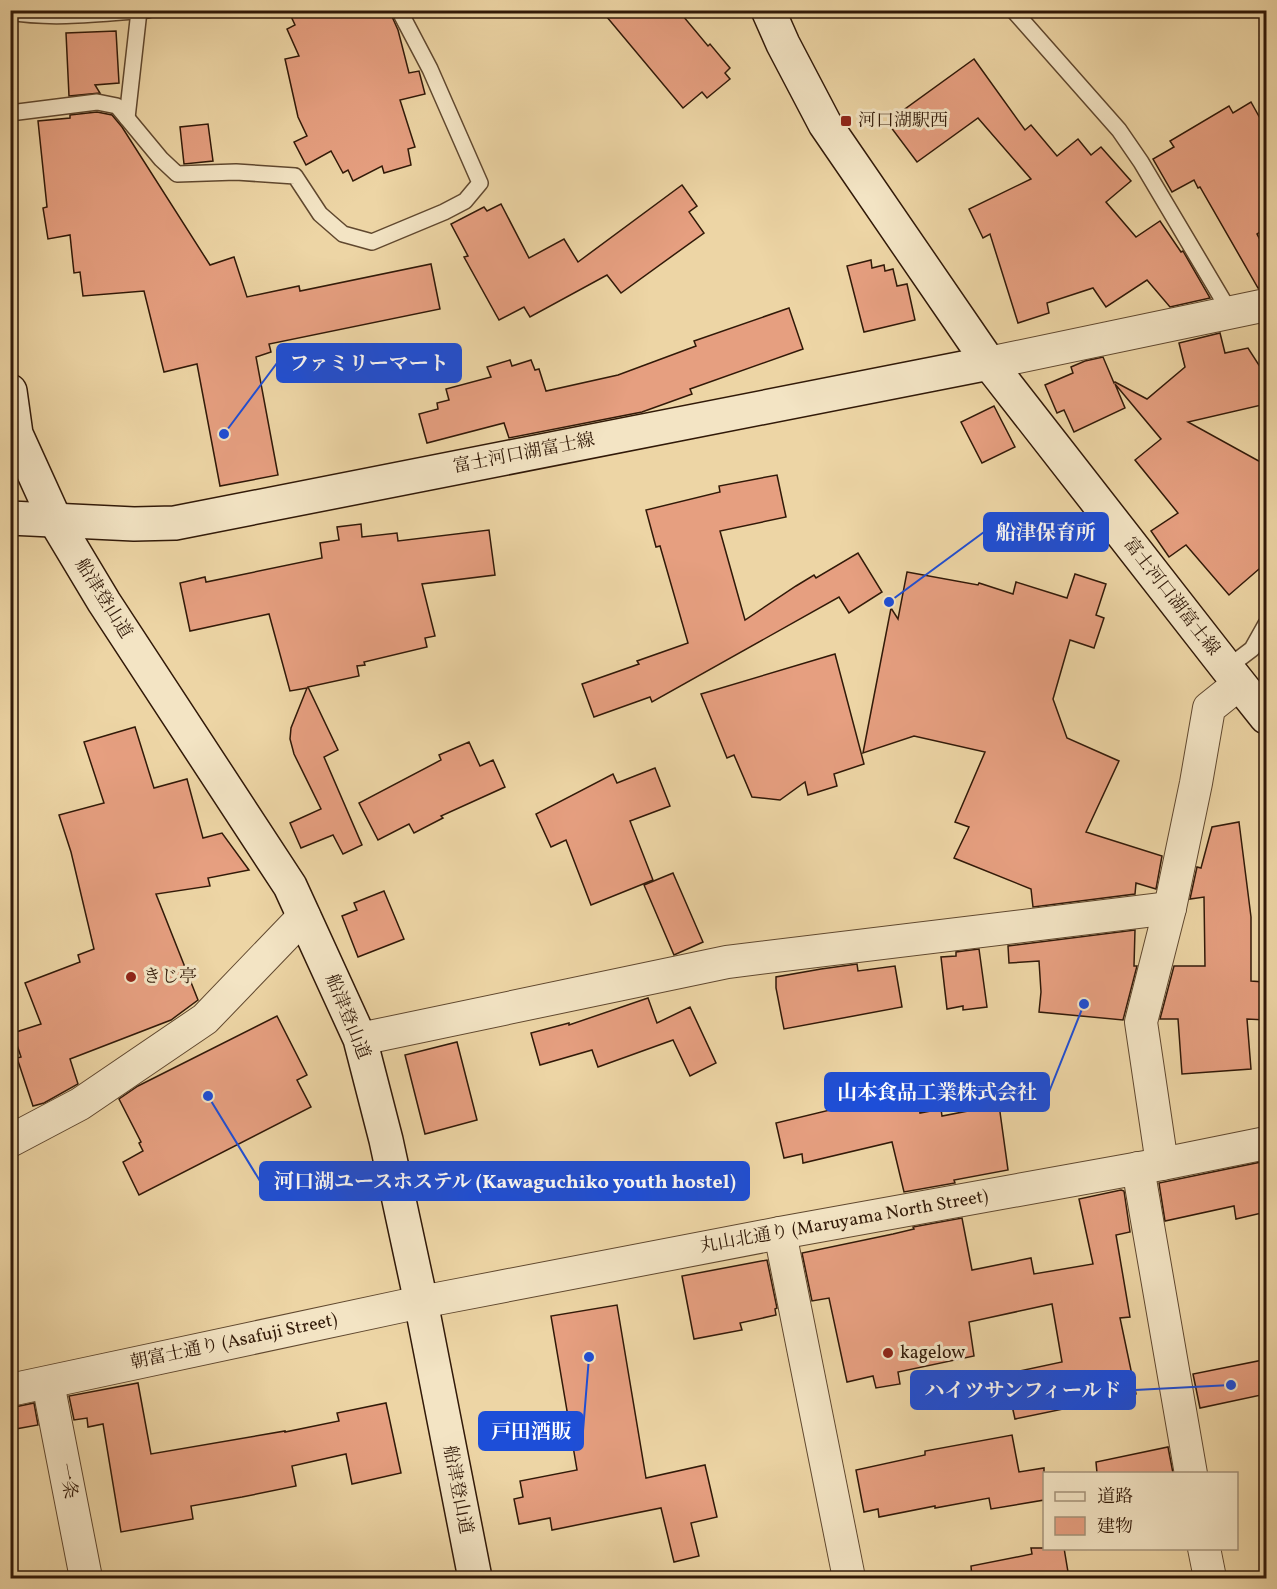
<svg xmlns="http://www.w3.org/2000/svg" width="1277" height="1589" font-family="Vollkorn,'Noto Serif JP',serif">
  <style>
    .building { fill: #e69f80; stroke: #311908; stroke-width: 1.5 }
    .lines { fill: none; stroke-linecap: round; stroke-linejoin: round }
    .lane-casing { stroke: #60482f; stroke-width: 18 }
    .street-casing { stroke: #60482f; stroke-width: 34 }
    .secondary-casing { stroke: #311908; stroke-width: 36 }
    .lane { stroke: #f3e4c4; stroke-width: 15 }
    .street { stroke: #f3e4c4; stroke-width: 32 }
    .secondary { stroke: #f3e4c4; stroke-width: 33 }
    .poi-dot { fill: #8f2418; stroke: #f3e4c4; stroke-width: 2 }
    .labels { text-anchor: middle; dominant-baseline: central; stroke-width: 6; stroke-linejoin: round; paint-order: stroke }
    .poi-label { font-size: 18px; fill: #311908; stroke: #f3e4c4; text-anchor: start }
    .street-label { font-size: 18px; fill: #311908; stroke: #f3e4c4 }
    .leader { fill: none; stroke: #1d4ed8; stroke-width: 2 }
    .callout-dot { fill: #1d4ed8; stroke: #f3e4c4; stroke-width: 2 }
    .callout { fill: #1d4ed8; stroke: #1d4ed8; stroke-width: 2 }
    .callout-label { font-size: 20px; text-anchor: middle; font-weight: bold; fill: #fff }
  </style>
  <rect width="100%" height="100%" fill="#edd5a5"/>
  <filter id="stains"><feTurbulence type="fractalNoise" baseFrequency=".00333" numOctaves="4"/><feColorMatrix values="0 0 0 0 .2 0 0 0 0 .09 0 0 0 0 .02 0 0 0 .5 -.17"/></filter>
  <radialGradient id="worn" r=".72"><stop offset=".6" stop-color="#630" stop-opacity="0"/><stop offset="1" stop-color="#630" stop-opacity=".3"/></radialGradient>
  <g class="building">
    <polygon points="288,10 389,10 398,30 409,73 419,71 425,94 400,100 415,147 408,149 411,165 384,173 382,166 353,181 348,170 343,173 331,151 306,165 294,142 307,136 298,117 285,59 299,56 287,29 295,25"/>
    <polygon points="601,10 678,10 708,46 710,44 730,68 725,73 730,79 707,98 702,92 683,108"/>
    <polygon points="116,31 119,83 95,85 100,93 69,96 66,33"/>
    <polygon points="974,59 1025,130 1031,125 1057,156 1078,139 1091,155 1101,147 1131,181 1106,202 1136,237 1160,221 1181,252 1183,251 1210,298 1170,307 1147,280 1106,307 1093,288 1047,303 1049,313 1018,323 990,234 983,238 969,209 1031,179 978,118 917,162 887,122"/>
    <polygon points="1251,102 1266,129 1266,228 1257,234 1266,251 1266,288 1258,288 1200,187 1198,188 1194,180 1172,192 1153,159 1174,147 1170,141 1229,106 1233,113"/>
    <polygon points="97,112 112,115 122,127 210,265 234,257 247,297 299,286 300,291 431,264 440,309 269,344 271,352 256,357 278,475 220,486 197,364 164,372 144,291 83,296 80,272 74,273 70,235 48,239 43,208 47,207 38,121 70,118 70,115"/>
    <polygon points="208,124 213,161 184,164 180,127"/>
    <polygon points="682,185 697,206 689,212 704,233 621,293 607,275 530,317 524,307 499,320 464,257 468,256 451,224 484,207 487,211 501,204 529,258 564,239 578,262"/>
    <polygon points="871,260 872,268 884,265 885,271 893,269 897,286 907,284 915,320 864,332 847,266"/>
    <polygon points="789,308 803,349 690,389 692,394 642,412 509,438 504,423 427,443 419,414 438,409 437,403 449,400 446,389 491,377 487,367 510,360 512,366 531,360 535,370 539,369 546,391 618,375 696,346 694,341"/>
    <polygon points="1220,333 1225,353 1248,348 1266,376 1266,404 1188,422 1266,465 1266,563 1229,595 1186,545 1169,557 1151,531 1178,513 1135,460 1161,439 1115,384 1125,408 1074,432 1064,410 1057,413 1045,385 1073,373 1071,367 1085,361 1103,357 1114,383 1115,382 1147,399 1185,367 1179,343"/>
    <polygon points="994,406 1015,447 982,463 961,422"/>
    <polygon points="777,475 786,517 720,531 745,620 796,586 814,575 816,578 858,553 882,592 849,613 839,597 652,702 650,697 594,717 582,684 639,664 637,661 688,643 660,546 656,547 646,510 720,492 719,486"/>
    <polygon points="361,524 362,537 397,533 398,541 489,530 495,575 422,584 435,636 425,638 427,647 364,662 365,665 357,666 359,676 308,687 338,750 324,757 362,845 343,854 333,835 301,848 290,823 321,809 294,754 290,739 291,728 307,688 290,691 269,614 190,631 180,583 205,577 206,582 322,558 320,543 339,540 337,527"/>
    <polygon points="907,572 978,585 979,583 1013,594 1016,582 1067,598 1075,574 1106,584 1096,615 1104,618 1094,648 1070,640 1053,699 1067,738 1119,761 1086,832 1162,856 1156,889 1136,883 1135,894 1033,907 1031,889 954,858 969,827 955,822 985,752 914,736 863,753 891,608 898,619"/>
    <polygon points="835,654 864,764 834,774 837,786 808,795 805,782 780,800 752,797 734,755 727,758 701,694"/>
    <polygon points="135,727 154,788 187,779 203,838 222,833 249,870 208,878 210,886 156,894 198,1000 171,1020 70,1059 78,1084 44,1103 33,1106 17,1058 21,1057 13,1033 41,1024 25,983 80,962 78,955 94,949 71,852 59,815 104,803 84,742"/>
    <polygon points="469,742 480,766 493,760 505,787 441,816 443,818 414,833 409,824 378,840 359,803 441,760 439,755"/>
    <polygon points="655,768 670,806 630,821 653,880 591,905 566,840 551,847 536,814 613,774 617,783"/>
    <polygon points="1239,822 1251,917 1251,981 1264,982 1264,990 1266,990 1266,1020 1247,1019 1251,1069 1182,1074 1178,1019 1160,1019 1174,966 1205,966 1204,897 1190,899 1197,867 1201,868 1212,827"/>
    <polygon points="673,873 703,942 674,955 644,885"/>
    <polygon points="384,891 404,939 358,957 342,916 357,910 354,903"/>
    <polygon points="1135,930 1134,966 1137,966 1123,1020 1039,1012 1041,992 1039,961 1009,963 1008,946"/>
    <polygon points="979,949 987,1007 963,1010 963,1006 947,1009 941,957 956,956 956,952"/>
    <polygon points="857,964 858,971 895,966 902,1007 784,1029 776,988 776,977 821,969"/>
    <polygon points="648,998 657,1023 690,1007 716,1063 690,1076 673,1040 598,1067 592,1050 540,1065 531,1033 569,1023 569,1025"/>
    <polygon points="277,1016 307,1075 297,1080 311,1107 139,1195 123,1162 143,1151 139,1143 141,1142 119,1099 138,1086"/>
    <polygon points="457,1042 477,1120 425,1134 405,1055"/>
    <polygon points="913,1076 920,1113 941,1109 942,1116 999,1105 1008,1170 954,1180 955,1183 904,1192 892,1142 803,1163 802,1154 784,1158 776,1123 888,1096 886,1079"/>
    <polygon points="1266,1161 1266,1212 1236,1219 1234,1206 1165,1221 1159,1183"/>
    <polygon points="1121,1190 1124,1191 1130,1232 1116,1235 1130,1317 1120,1318 1136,1394 1015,1419 1005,1374 1062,1362 1052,1304 969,1322 974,1356 898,1372 900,1384 876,1388 873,1376 847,1382 829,1298 812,1301 802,1253 893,1234 914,1229 913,1227 962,1218 972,1270 1031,1258 1034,1274 1093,1264 1079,1199"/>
    <polygon points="767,1260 777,1308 775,1309 776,1315 740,1323 742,1330 694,1339 682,1276"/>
    <polygon points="617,1305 646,1478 705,1465 717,1517 691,1523 699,1556 674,1562 661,1508 552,1530 550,1518 519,1524 514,1499 523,1497 520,1481 577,1470 551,1316"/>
    <polygon points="1263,1360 1266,1377 1266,1394 1200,1408 1193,1374"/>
    <polygon points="138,1383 151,1454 285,1431 285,1432 339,1421 337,1413 386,1403 401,1473 352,1484 346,1454 292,1466 296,1486 242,1497 191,1506 193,1519 121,1532 103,1424 88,1427 87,1418 74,1420 69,1396"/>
    <polygon points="34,1403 38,1425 10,1430 10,1408"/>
    <polygon points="1012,1435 1019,1472 1044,1468 1044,1500 991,1509 989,1498 935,1508 935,1506 879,1517 878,1509 864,1512 856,1470 925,1455 925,1451"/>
    <polygon points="1168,1447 1173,1473 1097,1473 1096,1462"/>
    <polygon points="1031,1548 1064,1548 1069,1578 972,1578 971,1566 1032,1554"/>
  </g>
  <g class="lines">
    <g class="lane-casing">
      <g id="lane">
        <polyline points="1013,10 1119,130 1141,162 1230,312"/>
        <path d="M10 12C52 20 106 13 148 10"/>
        <polyline points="10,113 97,102 117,106 161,159 177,174 236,172 295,176 320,214 343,234 372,242 444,212 465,201 480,183 430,69 399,10"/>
        <polyline points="127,118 139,11"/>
        <polyline points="1227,668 1252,649 1266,624"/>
      </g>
    </g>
    <g class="street-casing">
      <g id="street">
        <polyline points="989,363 1266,305"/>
        <polyline points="360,1039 727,962 1170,908"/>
        <polyline points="10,1141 80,1104 205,1019 304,916"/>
        <polyline points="1162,1164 1141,1022 1170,908 1196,783 1209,708 1239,684"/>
        <polyline points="1138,1168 1191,1474"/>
        <polyline points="780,1233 849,1578"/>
        <polyline points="48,1383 86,1578"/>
        <polyline points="10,1390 421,1302 780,1233 1162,1164 1266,1143"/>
        <polyline points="1204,1548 1210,1578"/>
      </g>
    </g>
    <g class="secondary-casing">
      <g id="secondary">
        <polyline points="768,10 783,44 825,124 989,363 1227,668 1266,717"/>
        <polyline points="10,391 16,434 56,522 104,602 290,886 360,1039 386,1140 421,1302 475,1578"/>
        <polyline points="10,518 134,524 175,523 989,363"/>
      </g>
    </g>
    <use href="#lane" class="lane"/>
    <use href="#street" class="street"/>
    <use href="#secondary" class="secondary"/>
  </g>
  <g class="poi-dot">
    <rect x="840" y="115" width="12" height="12" rx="3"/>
    <circle cx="131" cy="977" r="6"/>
    <circle cx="888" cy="1353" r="6"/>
  </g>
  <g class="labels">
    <g class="poi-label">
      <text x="858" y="121">河口湖駅西</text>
      <text x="143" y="977">きじ亭</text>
      <text x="900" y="1353">kagelow</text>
    </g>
    <g class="street-label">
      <text transform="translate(524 454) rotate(-11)">富士河口湖富士線</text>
      <text transform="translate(1171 597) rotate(52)">富士河口湖富士線</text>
      <text transform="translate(103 599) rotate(58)">船津登山道</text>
      <text transform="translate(347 1017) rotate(68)">船津登山道</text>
      <text transform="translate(844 1222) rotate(-10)">丸山北通り (Maruyama North Street)</text>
      <text transform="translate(234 1342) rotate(-12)">朝富士通り (Asafuji Street)</text>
      <text transform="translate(67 1481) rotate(79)">一条</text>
      <text transform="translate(457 1490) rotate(79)">船津登山道</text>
    </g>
  </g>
  <path class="leader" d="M224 434L277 363M889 602L984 532M1084 1004L1049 1092M208 1096L260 1181M1231 1385L1135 1390M589 1357L583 1431"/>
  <g class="callout-dot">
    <circle cx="224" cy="434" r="6"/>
    <circle cx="889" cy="602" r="6"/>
    <circle cx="1084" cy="1004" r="6"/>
    <circle cx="208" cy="1096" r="6"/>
    <circle cx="1231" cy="1385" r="6"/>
    <circle cx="589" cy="1357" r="6"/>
  </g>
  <g class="callout">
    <rect x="277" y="344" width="184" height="38" rx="6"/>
    <rect x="984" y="513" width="124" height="38" rx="6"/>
    <rect x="825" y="1073" width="224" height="38" rx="6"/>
    <rect x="260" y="1162" width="489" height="38" rx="6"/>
    <rect x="911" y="1371" width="224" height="38" rx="6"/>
    <rect x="479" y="1412" width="104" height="38" rx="6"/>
  </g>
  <g class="callout-label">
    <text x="369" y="370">ファミリーマート</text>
    <text x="1046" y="539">船津保育所</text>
    <text x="937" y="1099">山本食品工業株式会社</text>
    <text x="505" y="1188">河口湖ユースホステル (Kawaguchiko youth hostel)</text>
    <text x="1023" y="1397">ハイツサンフィールド</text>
    <text x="531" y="1438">戸田酒販</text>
  </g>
  <rect width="1277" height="1589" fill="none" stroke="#edd5a5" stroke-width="36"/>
  <rect x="12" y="12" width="1253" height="1565" fill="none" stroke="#311908" stroke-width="3"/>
  <rect x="18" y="18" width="1241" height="1553" fill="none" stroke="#311908" stroke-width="1.5"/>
  <rect x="1043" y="1472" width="195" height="78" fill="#f3e4c4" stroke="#a59379" stroke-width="1.5"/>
  <rect x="1055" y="1492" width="30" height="9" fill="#f3e4c4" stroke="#a59379" stroke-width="1.5"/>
  <text x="1097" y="1502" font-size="18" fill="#311908">道路</text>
  <rect x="1055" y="1517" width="30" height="18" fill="#e69f80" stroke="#a59379" stroke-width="1.5"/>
  <text x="1097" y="1532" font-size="18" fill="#311908">建物</text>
  <rect width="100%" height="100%" filter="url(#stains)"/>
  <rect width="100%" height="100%" fill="url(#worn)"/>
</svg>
